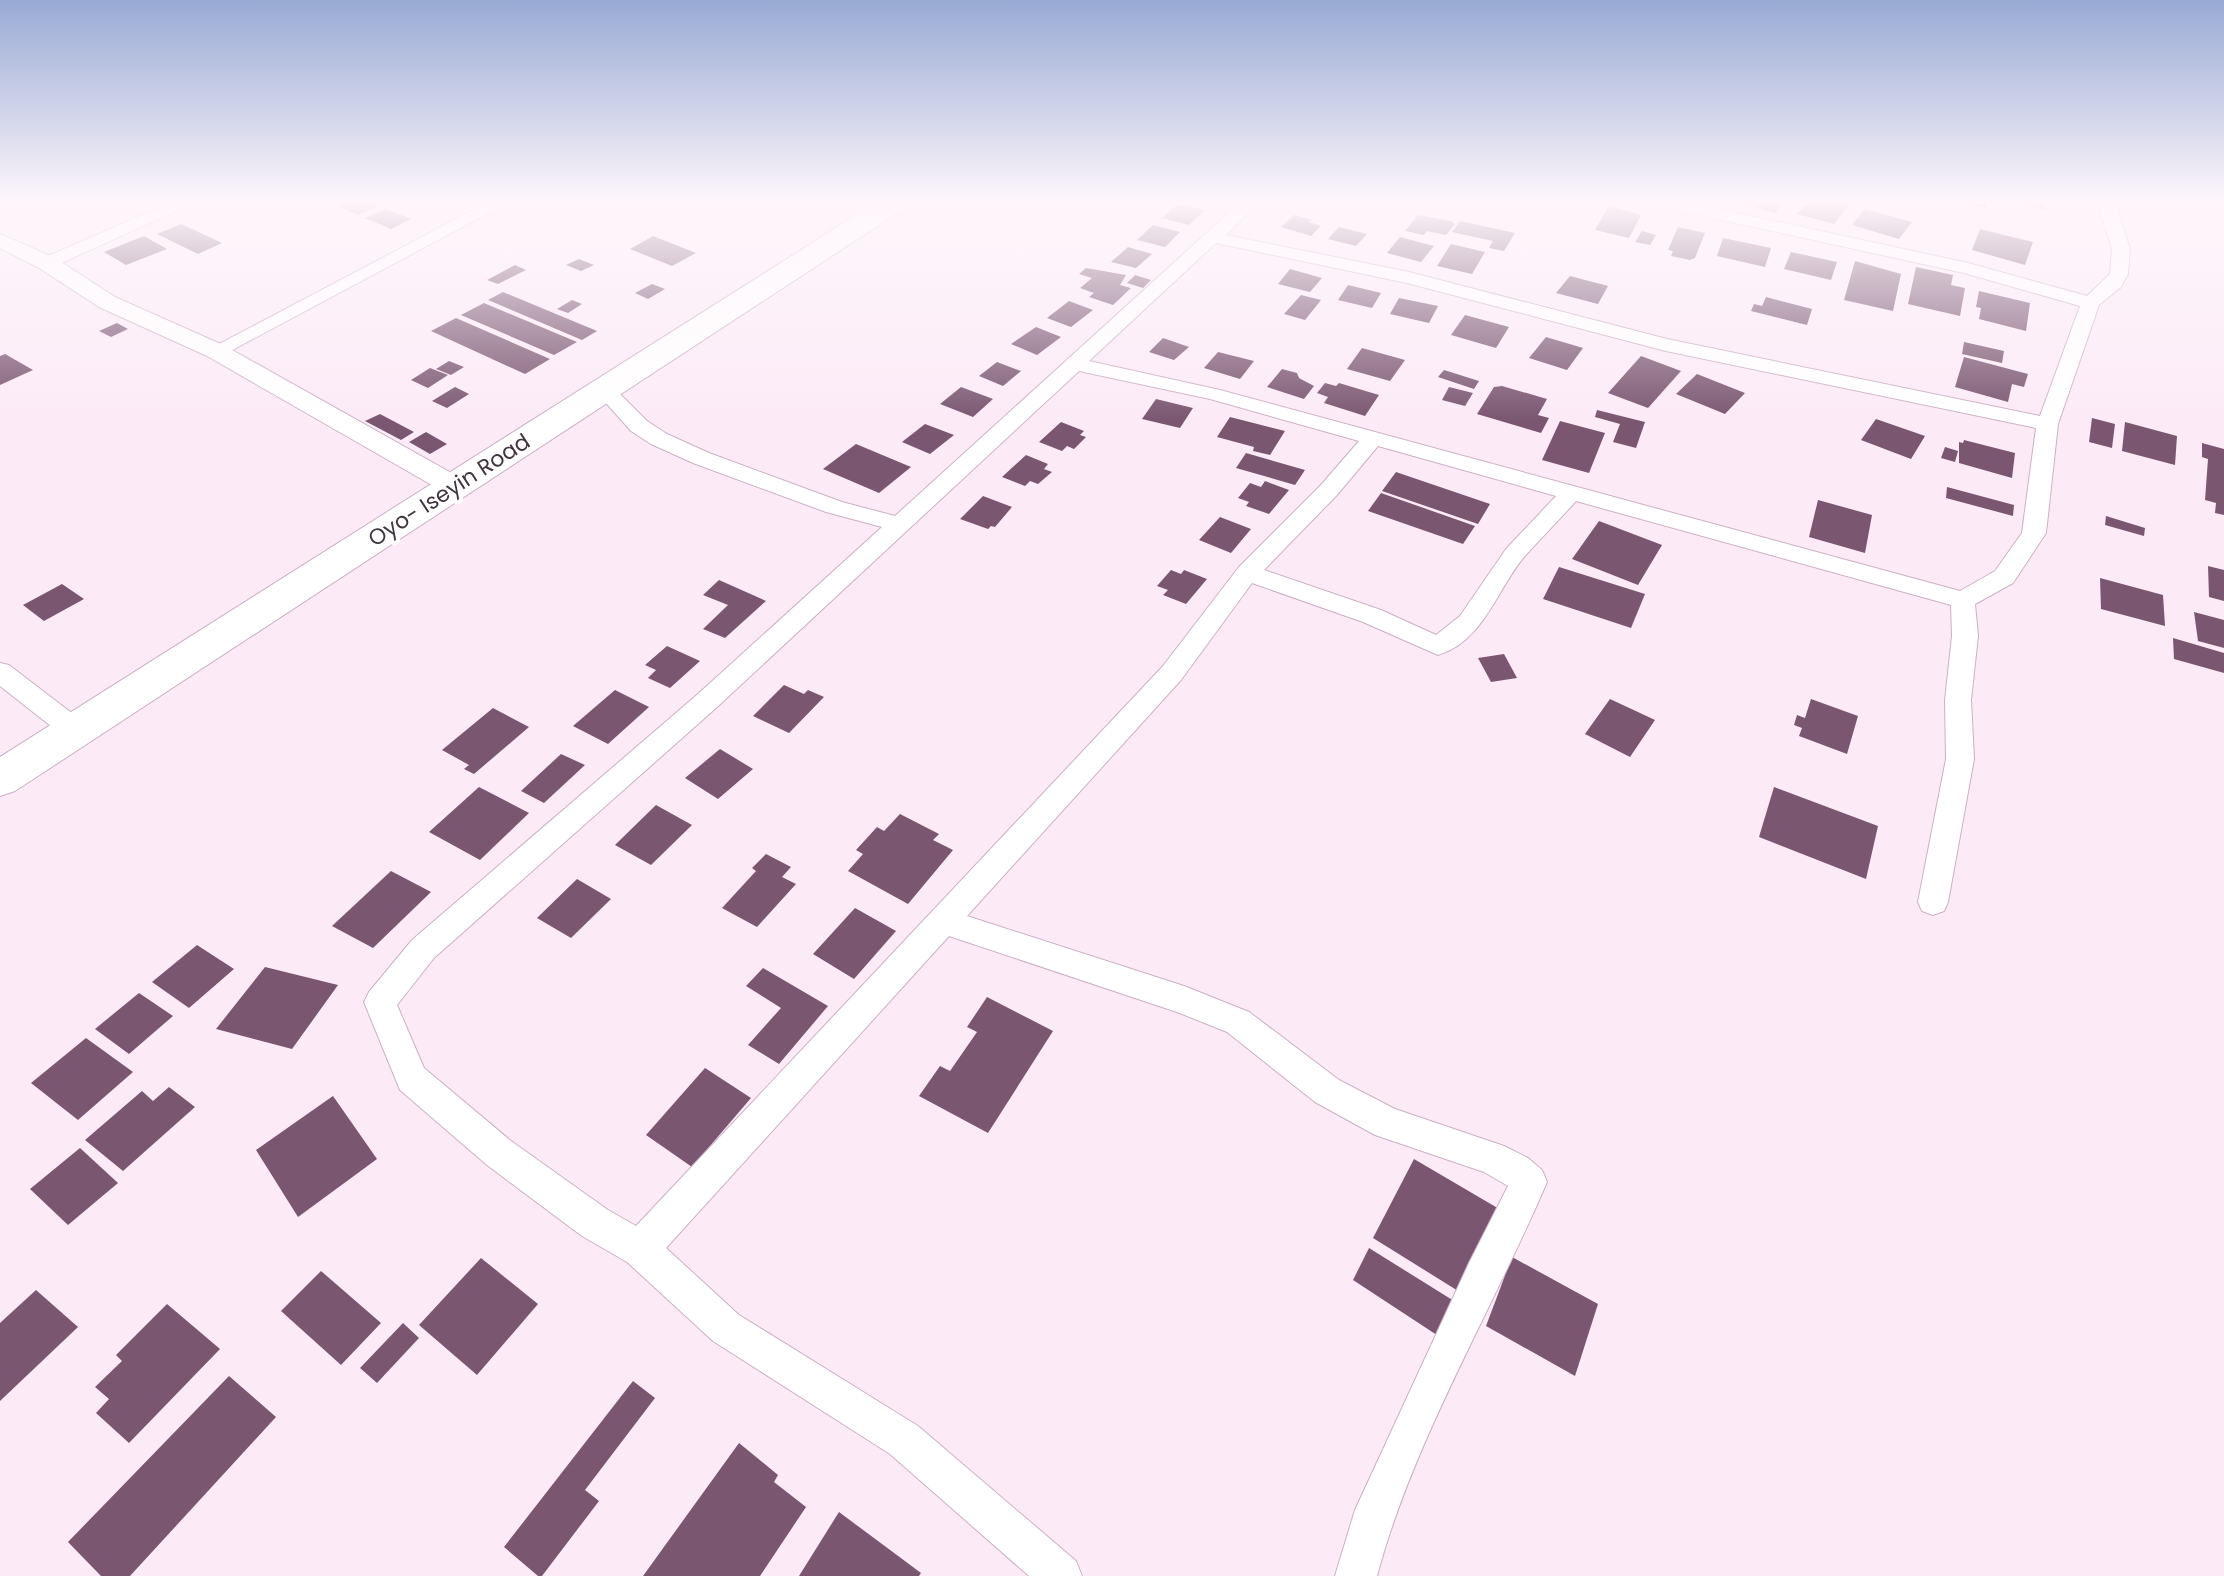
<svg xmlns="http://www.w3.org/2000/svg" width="2224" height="1576" font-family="Poppins,sans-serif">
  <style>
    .building { fill: #7a5671 }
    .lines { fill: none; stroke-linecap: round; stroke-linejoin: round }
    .minor-casing { stroke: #cbb0c4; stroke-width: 2 }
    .tertiary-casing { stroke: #cbb0c4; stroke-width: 2 }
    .primary-casing { stroke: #cbb0c4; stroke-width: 2 }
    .minor { fill: #fff; fill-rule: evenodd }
    .tertiary { fill: #fff; fill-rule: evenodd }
    .primary { fill: #fff; fill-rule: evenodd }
    .labels { text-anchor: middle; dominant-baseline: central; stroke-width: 8; stroke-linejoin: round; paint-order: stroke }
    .street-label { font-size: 22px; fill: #41363e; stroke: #fff }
  </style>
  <rect width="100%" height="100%" fill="#fcebf7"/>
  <g class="building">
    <polygon points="346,200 368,200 380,205 358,215 334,205"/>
    <polygon points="1742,200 1785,200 1775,213 1740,203"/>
    <polygon points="1808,200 1852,200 1834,224 1797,214"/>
    <polygon points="1953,200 1986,200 1986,208 1953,202"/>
    <polygon points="2006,200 2046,200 2045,210"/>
    <polygon points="1178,203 1205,210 1189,225 1162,218"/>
    <polygon points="1604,204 1641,215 1629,238 1595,230 1608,207 1603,206"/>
    <polygon points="386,209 411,219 391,229 365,218"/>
    <polygon points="1865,209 1912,222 1899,239 1852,225"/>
    <polygon points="1294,215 1312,220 1309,222 1321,226 1311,236 1281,227"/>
    <polygon points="1418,215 1451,221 1455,224 1446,235 1427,231 1424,235 1405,231"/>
    <polygon points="1460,221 1515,233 1504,251 1489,248 1493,241 1452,232"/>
    <polygon points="181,224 222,243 198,254 157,234"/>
    <polygon points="1153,225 1180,232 1165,247 1137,240"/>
    <polygon points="1339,227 1367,234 1356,246 1328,239"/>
    <polygon points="1678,227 1705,233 1695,258 1690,260 1671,256 1673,251 1668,250"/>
    <polygon points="1980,229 2033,242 2025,265 1972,250"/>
    <polygon points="1642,231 1656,235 1650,245 1635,242"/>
    <polygon points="144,236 167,249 126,265 104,252"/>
    <polygon points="653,236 696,253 672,266 630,249"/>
    <polygon points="1400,237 1434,246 1421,262 1387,253"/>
    <polygon points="1723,238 1771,248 1765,267 1717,256"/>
    <polygon points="1451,244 1485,252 1472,274 1437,266"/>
    <polygon points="1128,247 1152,254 1136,268 1111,262"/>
    <polygon points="1791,252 1837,262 1831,280 1784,269"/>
    <polygon points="579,259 594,265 581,271 566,265"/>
    <polygon points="1855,261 1901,274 1893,311 1844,300"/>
    <polygon points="515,265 526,270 498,284 487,280"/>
    <polygon points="1916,267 1953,275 1951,285 1965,288 1960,316 1908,304"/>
    <polygon points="1086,268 1126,275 1120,285 1131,288 1113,305 1089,297 1094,293 1080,288 1092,278 1079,274"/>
    <polygon points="1290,269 1322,278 1310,292 1278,284"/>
    <polygon points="1135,275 1151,280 1143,288 1127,283"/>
    <polygon points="1570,276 1608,286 1598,304 1556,293"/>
    <polygon points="652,284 665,289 648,299 635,293"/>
    <polygon points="1348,285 1381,293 1372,308 1338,300"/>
    <polygon points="1979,291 2030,303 2026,331 1979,319 1981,308 1976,307"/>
    <polygon points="503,292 597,331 582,340 488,300"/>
    <polygon points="1301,295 1321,300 1305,320 1284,314"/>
    <polygon points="1766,297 1812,309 1807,325 1751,311 1754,304 1762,306"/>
    <polygon points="1399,298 1438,306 1429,323 1390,314"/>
    <polygon points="572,300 582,304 568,313 557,309"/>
    <polygon points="1069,301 1093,310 1071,327 1047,318"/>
    <polygon points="484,303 577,342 554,355 461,315"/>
    <polygon points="1465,315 1509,327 1496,348 1451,335"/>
    <polygon points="456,318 550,359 525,374 431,331"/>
    <polygon points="117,323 128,329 111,337 99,331"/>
    <polygon points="1036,327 1061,337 1037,355 1011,344"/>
    <polygon points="1546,337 1583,348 1567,370 1529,358"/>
    <polygon points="1163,338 1189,347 1174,360 1149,352"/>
    <polygon points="1964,342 2004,351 2002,363 1962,354"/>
    <polygon points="1362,348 1405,360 1390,381 1347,369"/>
    <polygon points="1218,352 1254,361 1240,379 1204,368"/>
    <polygon points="5,354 33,370 0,385 0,356"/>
    <polygon points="1641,356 1681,371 1648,408 1608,393"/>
    <polygon points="1964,357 2028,374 2024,387 2012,384 2008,402 1955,387"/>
    <polygon points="449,361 464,367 451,375 436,369"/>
    <polygon points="997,362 1021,371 1003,386 979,376"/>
    <polygon points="430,368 448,375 428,388 411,380"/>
    <polygon points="1282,369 1297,373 1299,378 1314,386 1304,399 1267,387"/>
    <polygon points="1444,370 1479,381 1474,389 1438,377"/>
    <polygon points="1697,374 1745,393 1725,414 1676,394"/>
    <polygon points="1325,383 1336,386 1339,383 1379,395 1365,416 1324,403 1328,397 1317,393"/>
    <polygon points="1502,386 1547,399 1538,415 1549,418 1541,433 1477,414 1494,387"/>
    <polygon points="455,387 469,394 447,408 432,401"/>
    <polygon points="961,387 993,399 973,417 940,404"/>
    <polygon points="1449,387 1473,393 1465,406 1442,400"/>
    <polygon points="1156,399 1193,408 1180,428 1142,419"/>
    <polygon points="1597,410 1645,422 1636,448 1613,442 1620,424 1595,417"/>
    <polygon points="380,414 414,432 401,440 365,421"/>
    <polygon points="1230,417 1285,431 1270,455 1253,451 1254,447 1217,437"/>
    <polygon points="2092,418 2115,424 2112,448 2089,442"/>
    <polygon points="1876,419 1925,436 1911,459 1861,440"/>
    <polygon points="1560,421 1605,433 1589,473 1542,460"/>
    <polygon points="1061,422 1084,431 1080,435 1086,437 1074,449 1067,446 1062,451 1039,442"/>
    <polygon points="2125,422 2177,436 2175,465 2122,451"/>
    <polygon points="925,424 954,435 930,454 902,442"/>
    <polygon points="426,432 447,444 430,454 409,442"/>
    <polygon points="1964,440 2015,453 2012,478 1959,463 1959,442 1963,443"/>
    <polygon points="2202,443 2224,449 2224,515 2215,513 2216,503 2205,500 2208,459 2202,457"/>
    <polygon points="856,444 911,467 879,493 823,469"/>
    <polygon points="1945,447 1958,451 1955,462 1941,458"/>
    <polygon points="1246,453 1305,470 1295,485 1236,468"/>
    <polygon points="1026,455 1048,464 1044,469 1052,472 1038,484 1030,481 1025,486 1002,477"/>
    <polygon points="1396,472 1490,504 1478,524 1382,491"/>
    <polygon points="1265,481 1289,490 1269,514 1246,506 1249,502 1238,498 1250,483 1261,487"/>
    <polygon points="1947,487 2014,505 2013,516 1946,498"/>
    <polygon points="1381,493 1475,526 1463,544 1368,511"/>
    <polygon points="983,496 1012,507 995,527 991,526 988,529 960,519"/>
    <polygon points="1818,500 1872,515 1865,553 1809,537"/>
    <polygon points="2106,516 2145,528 2144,536 2105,525"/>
    <polygon points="1220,517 1251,529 1231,553 1199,540"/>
    <polygon points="1599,521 1662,545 1638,585 1572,559"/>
    <polygon points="2208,566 2224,570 2224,601 2209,597"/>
    <polygon points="1559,567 1645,594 1631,628 1543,599"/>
    <polygon points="1171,570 1181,574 1184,570 1207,579 1186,604 1163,595 1168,590 1157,586"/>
    <polygon points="2100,578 2163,595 2165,626 2101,609"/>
    <polygon points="719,580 766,601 725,638 703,629 728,605 703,595"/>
    <polygon points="62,584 84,599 44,621 23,605"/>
    <polygon points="2194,612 2224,620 2224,648 2198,641"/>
    <polygon points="2173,638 2224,653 2224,673 2174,659"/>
    <polygon points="667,646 700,661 670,688 648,678 656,670 645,665"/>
    <polygon points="1504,654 1517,678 1491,682 1478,658"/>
    <polygon points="784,685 804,694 808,690 824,697 789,733 753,716"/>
    <polygon points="615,690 649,707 608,744 573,726"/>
    <polygon points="1610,699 1655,720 1630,757 1585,734"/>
    <polygon points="1811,699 1858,716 1847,754 1799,736 1802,728 1794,725 1797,715 1805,718"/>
    <polygon points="493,708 529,727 474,774 464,769 469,765 442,750"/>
    <polygon points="720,749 753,769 718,799 685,778"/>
    <polygon points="561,754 585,765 544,803 521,791"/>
    <polygon points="479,787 529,813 480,860 429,832"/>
    <polygon points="1774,787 1878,826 1866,879 1759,837"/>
    <polygon points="656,805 692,825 651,865 615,845"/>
    <polygon points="900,814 939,834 933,840 953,850 908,904 848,871 863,854 856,850 877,827 884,831"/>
    <polygon points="766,854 791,867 782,877 796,884 757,927 722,908 756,871 752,868"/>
    <polygon points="391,871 431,892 373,948 332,926"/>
    <polygon points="577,879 611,899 571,938 537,918"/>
    <polygon points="855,908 896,931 854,979 813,954"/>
    <polygon points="197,945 234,969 189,1008 152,982"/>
    <polygon points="265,967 338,985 292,1049 216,1029"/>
    <polygon points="763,968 828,1006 779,1064 748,1045 781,1008 746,986"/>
    <polygon points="139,993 173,1016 129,1054 95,1029"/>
    <polygon points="987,997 1053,1031 988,1133 919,1096 940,1066 950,1071 977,1032 967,1027"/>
    <polygon points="86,1038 133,1072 78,1120 31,1083"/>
    <polygon points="705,1068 751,1098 692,1167 646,1135"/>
    <polygon points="169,1087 195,1107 123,1171 85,1140 142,1091 153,1101"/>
    <polygon points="333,1096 377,1159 298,1217 256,1150"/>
    <polygon points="80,1148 118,1183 68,1225 30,1189"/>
    <polygon points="1414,1159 1501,1210 1463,1294 1373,1238"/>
    <polygon points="1369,1248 1462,1306 1446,1341 1353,1280"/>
    <polygon points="1512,1257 1598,1304 1575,1376 1486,1326"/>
    <polygon points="481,1258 538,1304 477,1375 419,1325"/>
    <polygon points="321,1271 381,1323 341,1365 281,1311"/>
    <polygon points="36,1290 78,1327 0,1401 0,1323"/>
    <polygon points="167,1304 220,1349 129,1443 96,1413 109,1399 95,1387 122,1361 116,1355"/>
    <polygon points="403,1323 419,1338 377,1383 360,1368"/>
    <polygon points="229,1376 276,1417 130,1576 101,1576 68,1542"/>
    <polygon points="633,1381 655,1398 585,1490 599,1501 542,1576 538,1576 504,1547"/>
    <polygon points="739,1443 778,1475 774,1482 806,1507 760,1576 643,1576"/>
    <polygon points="839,1512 921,1573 919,1576 799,1576"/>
  </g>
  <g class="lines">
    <g class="minor-casing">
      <g id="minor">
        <polygon points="177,200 200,200 53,267 41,267 38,263 41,259"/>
        <polygon points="492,200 513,200 223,355 209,355 206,351"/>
        <path d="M1243 200H1261L1226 235 1409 272 1667 339 2040 416 2080 306 1964 273 1653 205 1645 200H1677L1968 263 2087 296 2110 274 2112 249 2099 208 2106 200H2123L2117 209 2130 249 2128 274 2121 287 2099 305 2058 424 2046 533 2013 583 1975 604 1978 636 1971 700 1974 759 1948 902 1944 911 1933 915 1922 911 1918 902 1946 759 1945 700 1952 636 1951 605 1576 501C1559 520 1541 538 1524 557 1497 589 1483 642 1438 655L1363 622 1252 583 1181 680 967 916 1184 986 1249 1012 1339 1080 1395 1109 1504 1146 1528 1158 1542 1170 1547 1182C1492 1311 1413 1441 1377 1576H1335L1355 1510 1469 1263 1508 1186 1484 1172 1375 1135 1315 1102 1227 1032 1177 1012 949 936 666 1248 739 1315 918 1426 1076 1561 1082 1576H1029L890 1454 713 1341 627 1262 582 1236 487 1165 400 1090 364 1002 369 992 412 940 698 694 882 527 826 512 693 463 651 444 631 431 598 394 595 390 598 386H612L647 421 667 434 709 453 842 502 895 516ZM1216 243 1407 283 1666 351 2036 428 2022 533 1995 571 1960 591 1220 390 1089 361ZM1079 371 1210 399 1359 441 1321 485 1239 567 1163 666 636 1226 608 1210 511 1141 424 1068 397 1005 434 958 716 708ZM1378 446 1556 496 1506 549 1460 616 1436 635 1381 610 1264 570 1337 495Z"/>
        <polygon points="0,663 9,665 86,724 89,731 86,738 76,741 66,738 0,686"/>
      </g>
    </g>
    <g class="tertiary-casing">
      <polygon id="tertiary" points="0,234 55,258 115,297 225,346 464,480 468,486 464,492 454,494 444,492 207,356 99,307 39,268 0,248"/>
    </g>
    <g class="primary-casing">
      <polygon id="primary" points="880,200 912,200 908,206 15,791 0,796 0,757"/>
    </g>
    <use href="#minor" class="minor"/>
    <use href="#tertiary" class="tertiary"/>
    <use href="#primary" class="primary"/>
  </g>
  <linearGradient id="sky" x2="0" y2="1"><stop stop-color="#98aad4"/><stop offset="0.48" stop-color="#fef6fb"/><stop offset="1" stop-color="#fef6fb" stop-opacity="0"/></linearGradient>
  <rect width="2224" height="421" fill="url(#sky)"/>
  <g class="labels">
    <g class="street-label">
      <text transform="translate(449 490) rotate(-33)">Oyo- Iseyin Road</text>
    </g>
  </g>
</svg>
